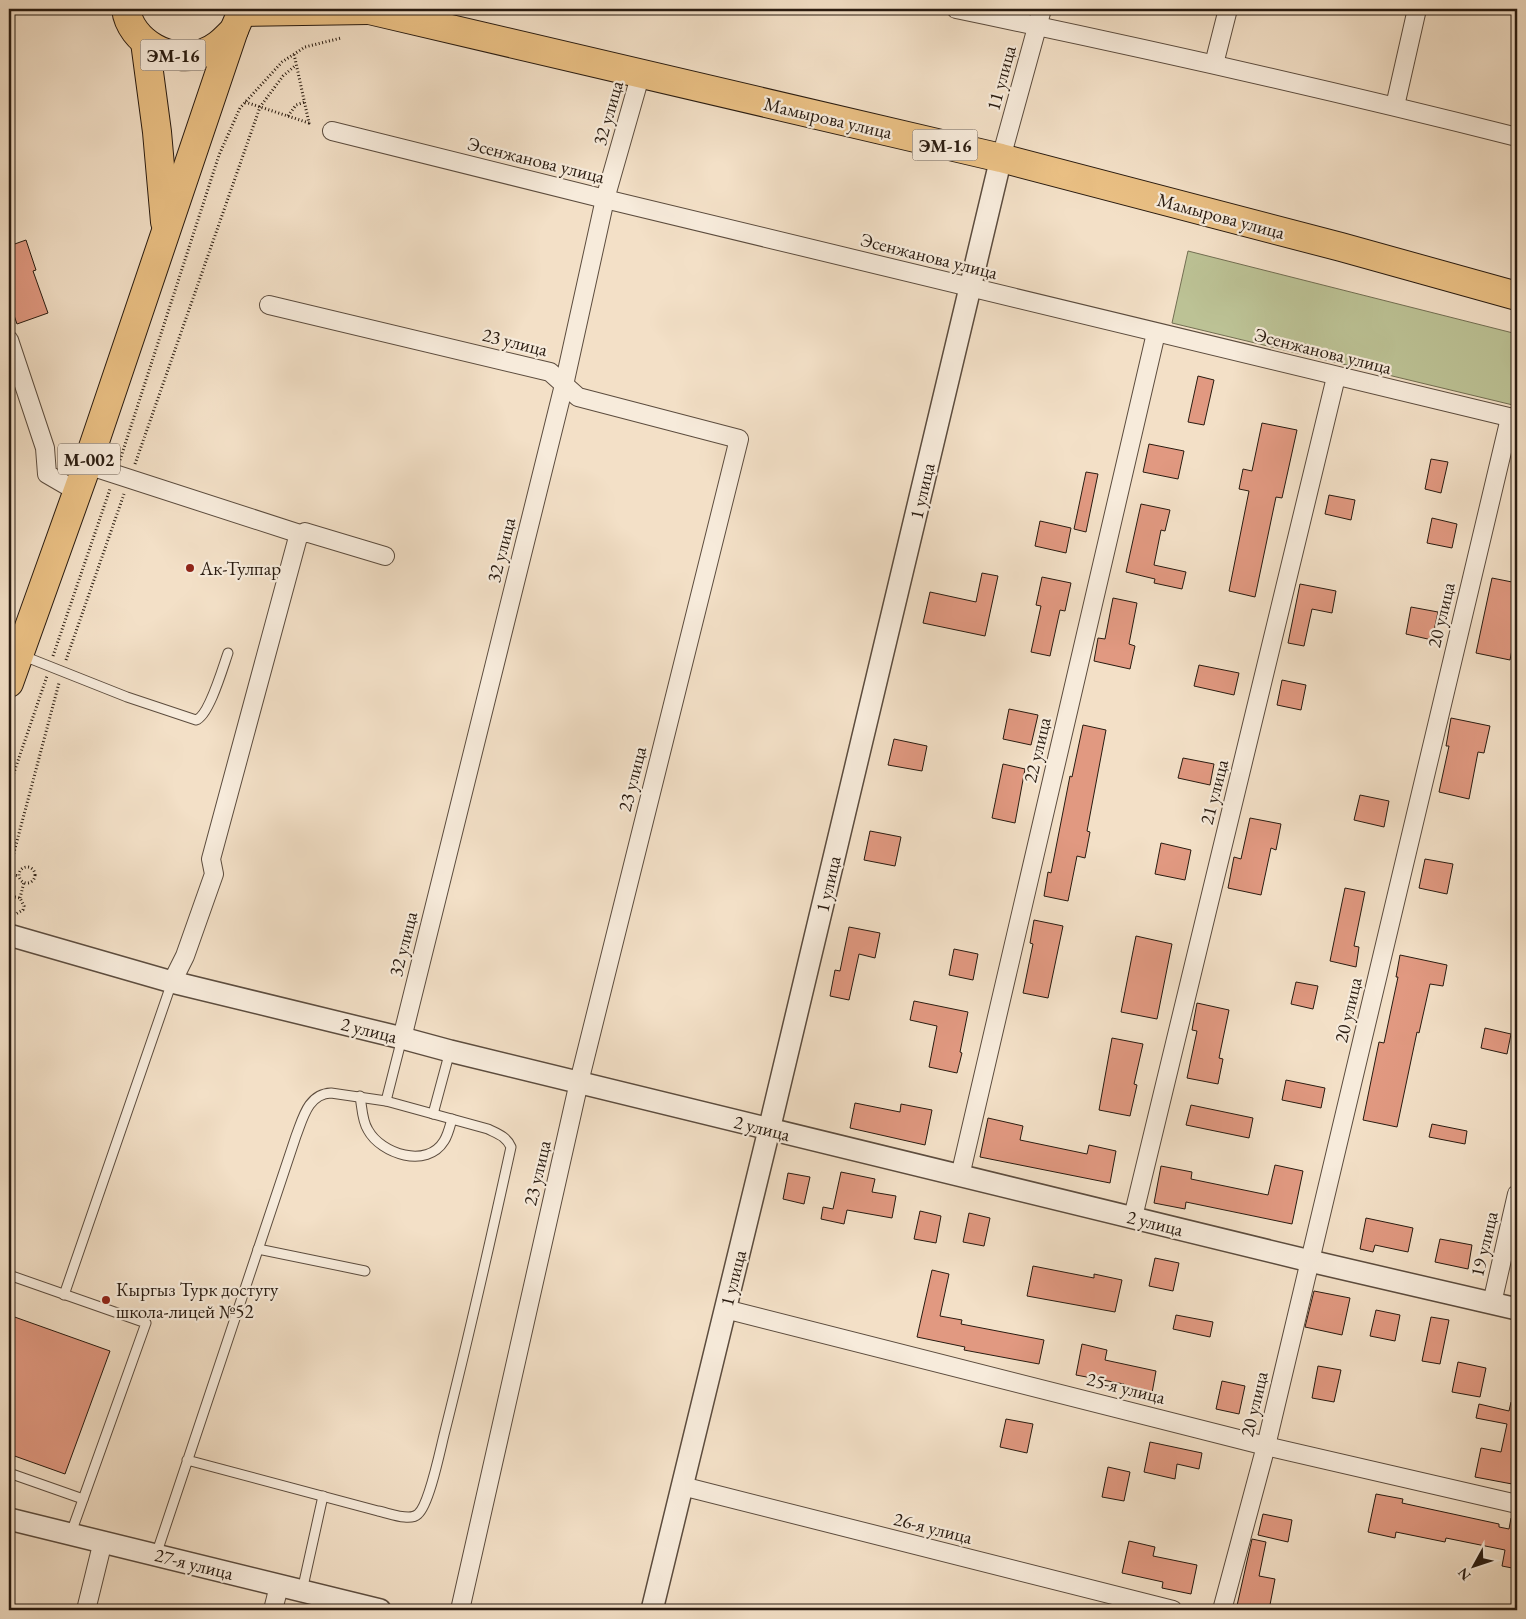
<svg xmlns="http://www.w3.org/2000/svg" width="1526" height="1619" font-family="'EB Garamond',serif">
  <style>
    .green { fill: #bcc295; stroke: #726e52 }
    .building { fill: #e19981; stroke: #291b10 }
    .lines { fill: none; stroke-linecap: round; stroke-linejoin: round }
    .service-casing { stroke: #5c4c3e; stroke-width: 11 }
    .minor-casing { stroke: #5c4c3e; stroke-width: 20 }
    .tertiary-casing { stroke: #5c4c3e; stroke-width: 24 }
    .trunk-casing { stroke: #291b10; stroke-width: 30 }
    .path { stroke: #291b10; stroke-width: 3; stroke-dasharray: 1 2.5; stroke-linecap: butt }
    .service { stroke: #f7ebdb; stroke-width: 9 }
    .minor { stroke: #f7ebdb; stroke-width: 18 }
    .tertiary { stroke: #f7ebdb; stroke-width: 21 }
    .trunk { stroke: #eac084; stroke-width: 28 }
    .poi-dot { fill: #8f2418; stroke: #f7ebdb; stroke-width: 2 }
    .labels { text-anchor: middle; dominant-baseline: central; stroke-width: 4.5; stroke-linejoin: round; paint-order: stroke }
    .shield { fill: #f7ebdb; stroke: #67594d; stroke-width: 1 }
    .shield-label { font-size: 18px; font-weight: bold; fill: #291b10 }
    .street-label { font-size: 19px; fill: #291b10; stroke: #f7ebdb }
    .poi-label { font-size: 19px; fill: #291b10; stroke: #f7ebdb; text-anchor: start }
  </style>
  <rect width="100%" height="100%" fill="#f3e0c7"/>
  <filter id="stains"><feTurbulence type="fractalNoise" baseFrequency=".004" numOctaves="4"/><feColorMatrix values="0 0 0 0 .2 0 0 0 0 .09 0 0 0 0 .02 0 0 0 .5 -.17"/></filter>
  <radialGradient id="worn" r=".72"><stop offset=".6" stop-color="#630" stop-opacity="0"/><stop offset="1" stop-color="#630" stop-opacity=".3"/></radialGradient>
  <polygon class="green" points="1188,251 1517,334 1517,406 1172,323"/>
  <g class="building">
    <polygon points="26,240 36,270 33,271 48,313 17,324 9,301 9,246"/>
    <polygon points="1198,376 1214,380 1204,425 1188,422"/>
    <polygon points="1262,423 1297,430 1282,498 1276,497 1255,597 1229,591 1249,491 1239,489 1243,469 1252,471"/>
    <polygon points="1149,444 1184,451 1178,479 1143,472"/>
    <polygon points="1431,459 1448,462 1441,493 1425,489"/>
    <polygon points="1086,472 1098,474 1086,532 1074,529"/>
    <polygon points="1329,495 1355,500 1351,520 1325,514"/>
    <polygon points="1141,504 1170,510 1165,531 1161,530 1154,565 1186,572 1182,589 1154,583 1155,579 1126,572"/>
    <polygon points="1432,518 1457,524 1452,548 1427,543"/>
    <polygon points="1040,521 1071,528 1066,553 1035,546"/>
    <polygon points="982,573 998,576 985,636 923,623 930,592 976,602"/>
    <polygon points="1042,577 1071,583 1065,611 1060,610 1050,656 1031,652 1041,606 1036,605"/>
    <polygon points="1492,578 1517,583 1517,624 1510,660 1476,653"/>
    <polygon points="1300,584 1336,591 1332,613 1312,609 1304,646 1288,643"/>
    <polygon points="1113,598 1137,603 1129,644 1135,646 1130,669 1094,661 1098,638 1105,639"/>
    <polygon points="1411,607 1438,612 1432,640 1406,634"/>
    <polygon points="1199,665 1239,673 1234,695 1194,686"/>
    <polygon points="1282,680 1306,685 1301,710 1277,705"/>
    <polygon points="1009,709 1038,715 1031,745 1003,739"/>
    <polygon points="1451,718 1490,726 1484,753 1478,752 1469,799 1439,792 1449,746 1446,746"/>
    <polygon points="1083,725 1106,730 1087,831 1090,832 1085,858 1077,856 1068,901 1044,896 1048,872 1051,873 1070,776 1072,777"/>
    <polygon points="894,739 927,746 922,771 888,765"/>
    <polygon points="1183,758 1214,764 1210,785 1178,778"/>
    <polygon points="1003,764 1025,769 1015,823 992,818"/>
    <polygon points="1360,795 1389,801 1384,827 1354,820"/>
    <polygon points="1250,818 1281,824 1276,850 1271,848 1261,895 1228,888 1234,857 1241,859"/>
    <polygon points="870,831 901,837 895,866 864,860"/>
    <polygon points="1161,843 1191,850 1185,880 1155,874"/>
    <polygon points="1425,859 1453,864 1447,894 1419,888"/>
    <polygon points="1345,888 1365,892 1354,946 1359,947 1356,967 1330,961"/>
    <polygon points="1034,920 1063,926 1048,998 1023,993 1033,944 1030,943"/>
    <polygon points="849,927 880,933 875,958 859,954 849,1000 830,996 835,970 840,971"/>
    <polygon points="1136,936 1172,944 1157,1019 1121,1012"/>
    <polygon points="954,949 978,954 973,980 949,975"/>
    <polygon points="1400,955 1447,965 1443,986 1430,984 1419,1033 1417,1032 1397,1127 1363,1120 1379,1042 1384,1043 1398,977 1396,977"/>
    <polygon points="1296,982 1318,986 1313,1009 1291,1004"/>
    <polygon points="914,1001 968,1012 960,1052 962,1053 957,1073 929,1067 937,1026 910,1020"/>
    <polygon points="1197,1003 1229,1010 1219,1058 1223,1059 1218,1084 1187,1078 1197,1031 1192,1030"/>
    <polygon points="1485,1028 1511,1034 1507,1054 1481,1048"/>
    <polygon points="1112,1038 1143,1044 1134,1084 1137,1085 1130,1116 1099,1110"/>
    <polygon points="1286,1080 1325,1088 1321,1108 1282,1100"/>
    <polygon points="855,1103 900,1112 901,1104 932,1110 925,1145 850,1128"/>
    <polygon points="1191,1105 1253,1118 1249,1138 1186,1125"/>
    <polygon points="988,1118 1023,1126 1020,1140 1087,1154 1089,1145 1116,1151 1110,1183 980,1157"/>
    <polygon points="1432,1124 1467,1131 1465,1144 1429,1137"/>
    <polygon points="1275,1165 1303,1171 1292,1224 1186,1202 1185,1209 1154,1203 1161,1166 1192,1172 1191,1179 1268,1195"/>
    <polygon points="841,1172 875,1179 872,1192 896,1196 892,1218 847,1210 844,1224 821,1219 823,1207 833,1209"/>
    <polygon points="788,1173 810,1177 804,1204 783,1199"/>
    <polygon points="920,1211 941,1216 936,1243 914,1239"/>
    <polygon points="969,1213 990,1218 984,1246 963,1242"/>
    <polygon points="1366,1218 1413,1228 1408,1252 1375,1245 1373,1252 1360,1249"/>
    <polygon points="1440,1239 1472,1245 1468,1269 1435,1262"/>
    <polygon points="1155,1258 1179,1263 1173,1291 1149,1286"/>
    <polygon points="1033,1266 1094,1278 1094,1274 1122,1280 1115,1312 1027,1296"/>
    <polygon points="932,1270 949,1274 940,1316 962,1320 961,1324 1044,1340 1039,1364 964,1350 965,1347 917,1337"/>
    <polygon points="1314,1291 1350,1298 1342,1335 1305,1327"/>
    <polygon points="1376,1310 1400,1315 1395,1341 1370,1336"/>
    <polygon points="9,1315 110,1351 65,1474 9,1454"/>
    <polygon points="1176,1315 1213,1322 1210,1337 1173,1329"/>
    <polygon points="1431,1317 1449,1320 1440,1364 1422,1361"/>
    <polygon points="1082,1344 1107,1350 1105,1360 1156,1371 1152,1393 1123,1387 1124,1384 1076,1375"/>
    <polygon points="1458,1362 1486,1368 1480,1397 1452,1392"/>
    <polygon points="1318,1366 1341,1370 1334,1402 1312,1398"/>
    <polygon points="1222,1381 1245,1386 1239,1414 1216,1409"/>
    <polygon points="1511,1402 1517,1402 1517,1457 1512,1484 1475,1477 1481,1448 1501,1452 1507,1424 1476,1418 1479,1404 1509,1411"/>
    <polygon points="1006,1419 1033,1424 1027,1453 1000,1447"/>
    <polygon points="1150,1442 1202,1453 1199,1469 1177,1464 1175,1479 1144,1472"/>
    <polygon points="1108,1467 1130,1472 1124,1501 1102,1497"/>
    <polygon points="1376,1494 1403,1499 1402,1503 1499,1524 1499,1527 1509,1529 1511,1518 1517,1519 1517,1569 1502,1566 1505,1550 1446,1538 1445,1542 1396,1532 1395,1538 1368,1532"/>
    <polygon points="1263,1514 1292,1520 1288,1542 1258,1535"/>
    <polygon points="1252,1539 1266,1542 1259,1576 1275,1579 1269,1610 1236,1610"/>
    <polygon points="1129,1541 1155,1547 1153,1556 1197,1565 1191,1594 1162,1588 1163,1582 1122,1573"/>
  </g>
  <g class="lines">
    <g class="service-casing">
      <g id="service">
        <path d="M21 655 127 697 196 720C209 716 223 667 228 653"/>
        <path d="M360 1096C362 1107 362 1121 368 1130 381 1154 427 1169 444 1141 448 1135 450 1126 452 1119"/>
        <polyline points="386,1101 402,1038"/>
        <polyline points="433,1114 450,1051"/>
        <polyline points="258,1249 365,1271"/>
        <polyline points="9,1275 146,1323 71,1533"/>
        <polyline points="64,1295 172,982"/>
        <polyline points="9,1473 83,1499"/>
        <path d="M156 1555C202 1415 250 1276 296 1136 303 1118 308 1094 331 1093L386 1101 488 1129C498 1134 506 1136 511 1147 490 1243 468 1340 444 1435 440 1451 429 1505 418 1514 410 1522 389 1513 378 1511L187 1460"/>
        <polyline points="302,1591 323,1496"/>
      </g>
    </g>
    <g class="minor-casing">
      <g id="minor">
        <path d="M956 9C1144 48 1331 90 1517 137"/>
        <polyline points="1214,64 1228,9"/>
        <polyline points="1395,106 1417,9"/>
        <polyline points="332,131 605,199 1517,419"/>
        <polyline points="1001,158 1042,9"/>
        <polyline points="269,305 550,372 578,397 739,439 579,1082 460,1610"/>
        <polyline points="9,340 45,448 47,474 78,492"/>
        <polyline points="87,465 300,534"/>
        <polyline points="172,982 185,956 214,874 211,859 298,537 305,532 385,556"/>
        <polyline points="402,1038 564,385 605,199 641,73"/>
        <polyline points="960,1176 1156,333"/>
        <polyline points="1133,1217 1336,377"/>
        <polyline points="1492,1303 1517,1194"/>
        <polyline points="725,1309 1266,1446 1517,1504"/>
        <polyline points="682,1486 1173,1610"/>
        <polyline points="86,1610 103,1541"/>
        <polyline points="273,1610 279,1586"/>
        <polyline points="1222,1610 1266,1446 1510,418"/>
      </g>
    </g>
    <g class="tertiary-casing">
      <g id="tertiary">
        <polyline points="9,935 172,982 402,1038 450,1051 1310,1261 1517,1309"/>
        <polyline points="9,1519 380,1610"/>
        <polyline points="652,1610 769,1130 1001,158"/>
      </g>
    </g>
    <g class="trunk-casing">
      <g id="trunk">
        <path d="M126 9C130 42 172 65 203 53 216 49 224 40 234 30"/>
        <polyline points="365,9 1001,158 1341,247 1517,296"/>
        <polyline points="242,12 368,10"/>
        <polyline points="145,42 157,132 165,222"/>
        <polyline points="9,683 87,465 234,30 243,9"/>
      </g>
    </g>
    <g class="path">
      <polyline points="245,102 309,123 294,54"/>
      <polyline points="288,116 296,105 305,102"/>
      <polyline points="120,460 219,155 240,108 282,62 305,47 341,38"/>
      <polyline points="135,464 260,107 283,76 296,65"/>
      <polyline points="53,656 110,489"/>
      <polyline points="66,660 124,494"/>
      <polyline points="9,787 47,676"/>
      <polyline points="9,863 13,856 59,683"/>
      <circle cx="27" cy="875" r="8"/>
      <polyline points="9,874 19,876"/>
      <polyline points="20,898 24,882"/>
      <polyline points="9,901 15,897 20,898 24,906 23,910 16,914 9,910"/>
    </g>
    <use href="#service" class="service"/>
    <use href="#minor" class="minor"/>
    <use href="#tertiary" class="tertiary"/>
    <use href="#trunk" class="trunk"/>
  </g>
  <g class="poi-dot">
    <circle cx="190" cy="568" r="5"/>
    <circle cx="106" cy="1300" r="5"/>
  </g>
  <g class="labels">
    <g class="shield">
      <rect x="140.5" y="39.5" width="65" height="31" rx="4"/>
      <rect x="912.5" y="129.5" width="65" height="31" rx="4"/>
      <rect x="58" y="443.5" width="62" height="31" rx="4"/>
    </g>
    <g class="shield-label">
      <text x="173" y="55">ЭМ-16</text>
      <text x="945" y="145">ЭМ-16</text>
      <text x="89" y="459">M-002</text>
    </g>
    <g class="street-label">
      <text transform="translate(1001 78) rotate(-75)">11 улица</text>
      <text transform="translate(608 113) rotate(-74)">32 улица</text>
      <text transform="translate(828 118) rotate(13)">Мамырова улица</text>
      <text transform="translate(536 160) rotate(14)">Эсенжанова улица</text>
      <text transform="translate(1221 216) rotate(15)">Мамырова улица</text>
      <text transform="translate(929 256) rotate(14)">Эсенжанова улица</text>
      <text transform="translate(515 342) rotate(14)">23 улица</text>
      <text transform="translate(1323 351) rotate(14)">Эсенжанова улица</text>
      <text transform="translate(922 491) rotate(-77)">1 улица</text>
      <text transform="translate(501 550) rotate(-76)">32 улица</text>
      <text transform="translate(1441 615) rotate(-77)">20 улица</text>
      <text transform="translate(1037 750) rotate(-77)">22 улица</text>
      <text transform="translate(632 779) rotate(-76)">23 улица</text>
      <text transform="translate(1214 792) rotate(-76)">21 улица</text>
      <text transform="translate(828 884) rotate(-77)">1 улица</text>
      <text transform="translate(403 944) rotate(-76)">32 улица</text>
      <text transform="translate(1348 1010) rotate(-77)">20 улица</text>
      <text transform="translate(369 1030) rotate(14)">2 улица</text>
      <text transform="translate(762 1128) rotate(14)">2 улица</text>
      <text transform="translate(537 1173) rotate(-77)">23 улица</text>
      <text transform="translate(1155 1223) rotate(14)">2 улица</text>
      <text transform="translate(1484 1244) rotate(-77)">19 улица</text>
      <text transform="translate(733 1278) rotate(-76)">1 улица</text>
      <text transform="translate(1126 1388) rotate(14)">25-я улица</text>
      <text transform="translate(1254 1404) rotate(-77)">20 улица</text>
      <text transform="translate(933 1528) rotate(14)">26-я улица</text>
      <text transform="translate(194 1564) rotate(14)">27-я улица</text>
    </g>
    <g class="poi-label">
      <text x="200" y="568">Ак-Тулпар</text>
      <text x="116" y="1289">Кыргыз Турк достугу<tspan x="116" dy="22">школа-лицей №52</tspan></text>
    </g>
  </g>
  <rect width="1526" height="1619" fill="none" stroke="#f3e0c7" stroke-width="30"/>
  <rect x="10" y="10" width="1506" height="1599" fill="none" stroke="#291b10" stroke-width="2.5"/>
  <rect x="15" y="15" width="1496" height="1589" fill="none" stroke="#291b10"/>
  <g transform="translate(1474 1566) rotate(230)" stroke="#f7ebdb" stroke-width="4" paint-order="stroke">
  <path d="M0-4L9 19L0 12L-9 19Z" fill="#291b10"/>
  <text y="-8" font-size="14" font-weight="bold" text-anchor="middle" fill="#291b10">N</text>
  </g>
  <rect width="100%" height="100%" filter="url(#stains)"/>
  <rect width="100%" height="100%" fill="url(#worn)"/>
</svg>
